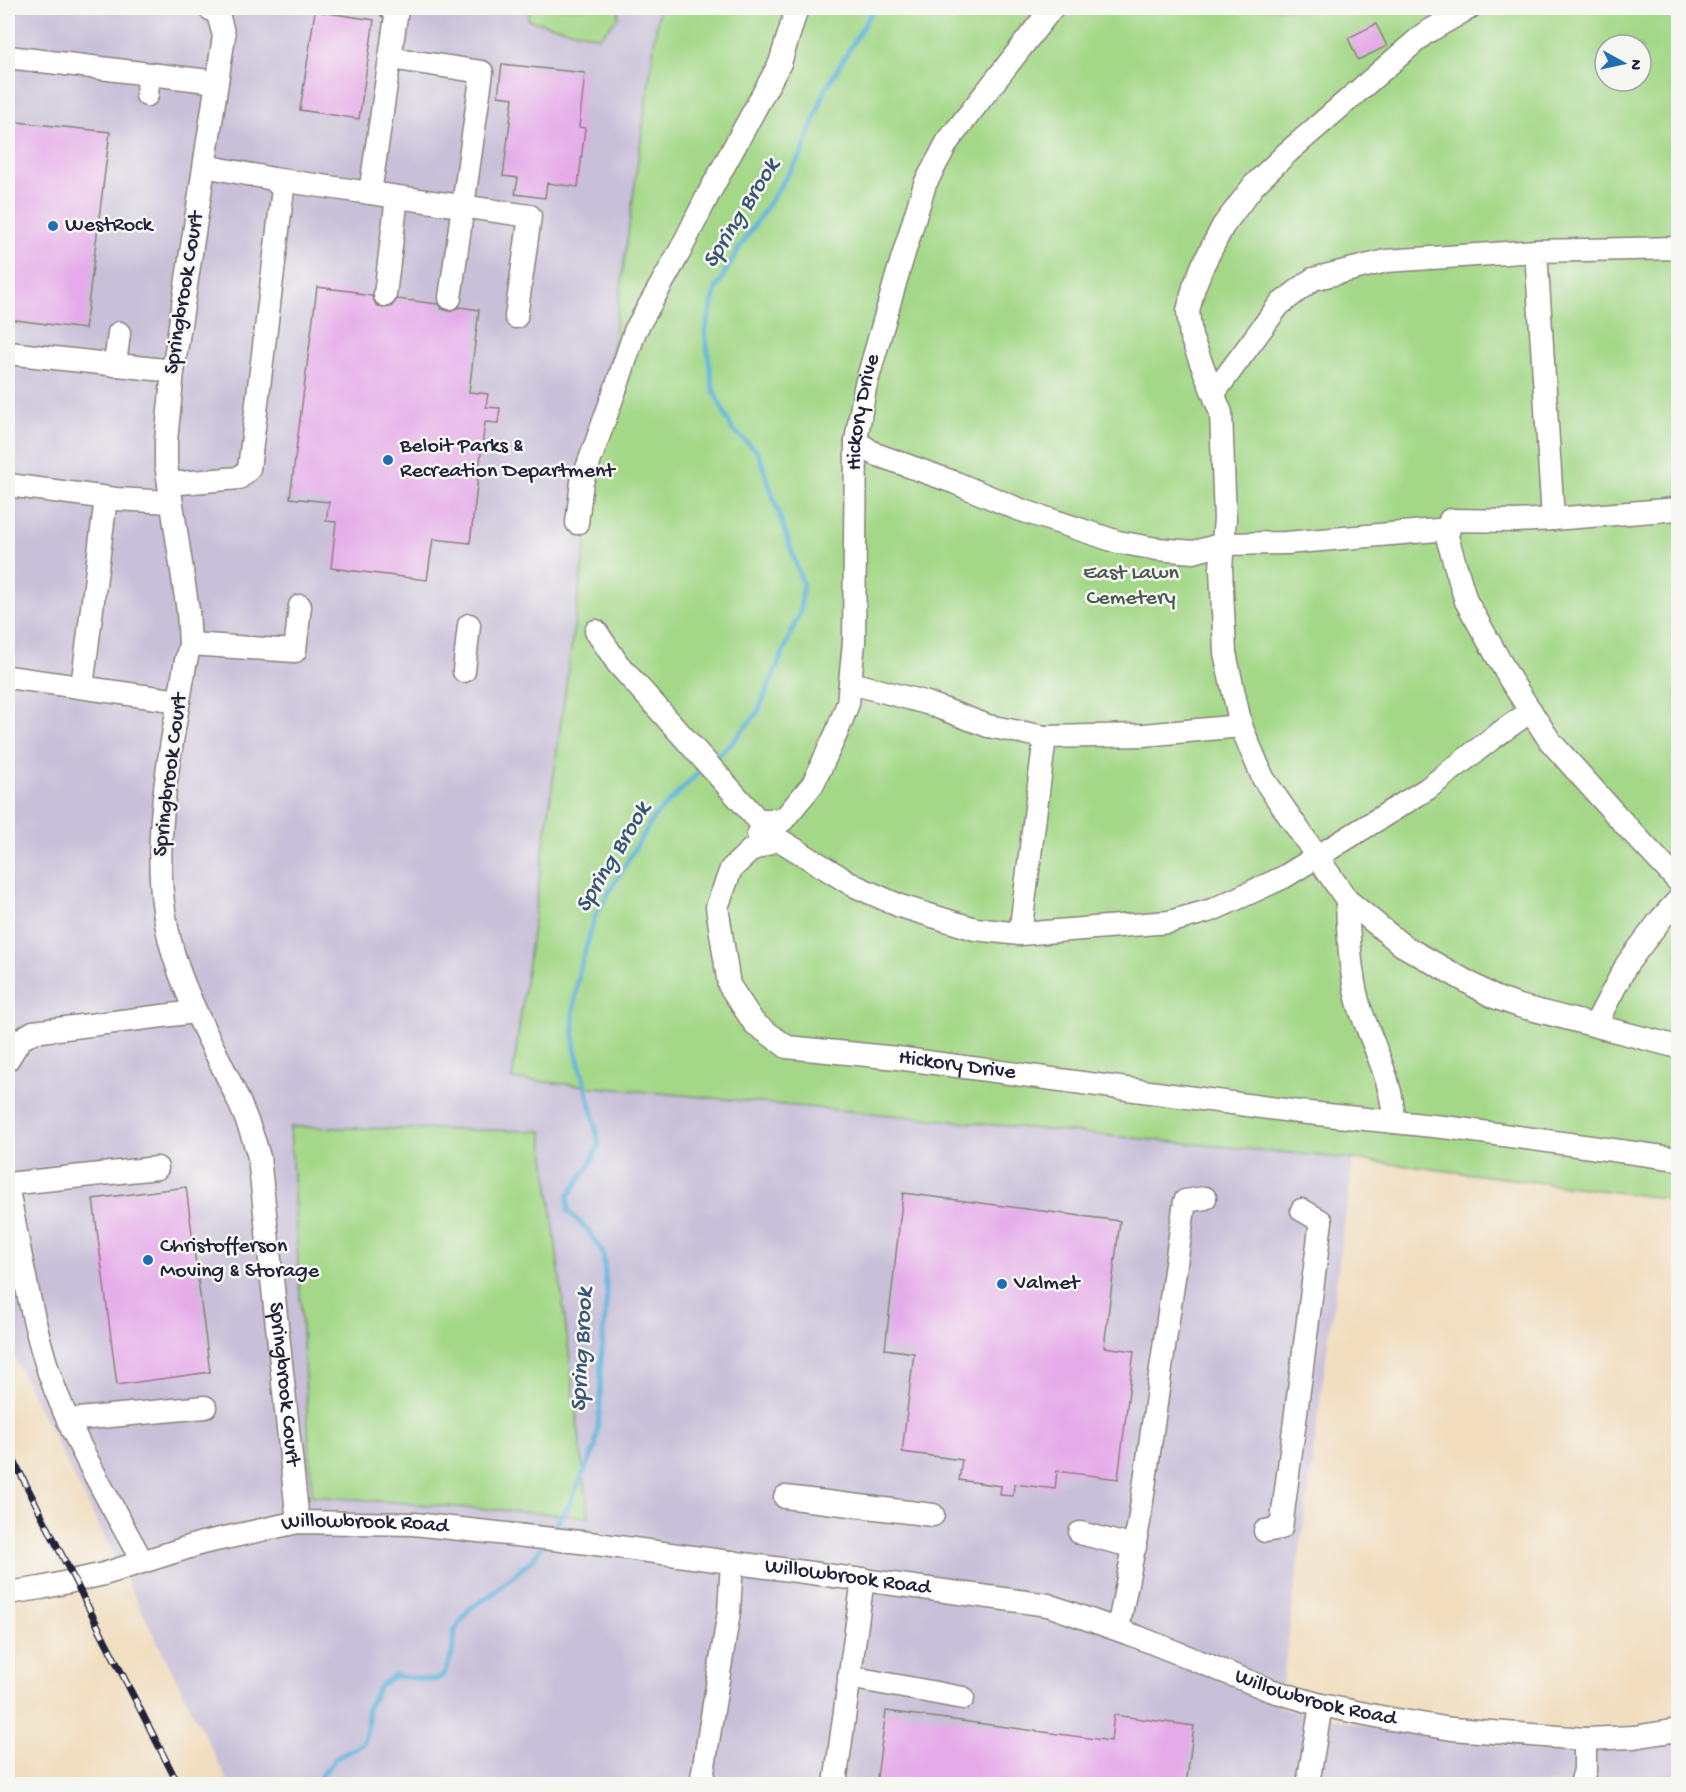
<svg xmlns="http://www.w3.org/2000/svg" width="1686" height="1792" font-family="'Gochi Hand',sans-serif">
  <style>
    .industrial { fill: #c8bfd8 }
    .green { fill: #a4d888; stroke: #637d62; stroke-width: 1.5; fill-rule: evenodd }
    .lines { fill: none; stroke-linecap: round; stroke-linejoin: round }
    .stream { stroke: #5fb2da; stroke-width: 5 }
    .building { fill: #e5abe9 }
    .minor-casing { stroke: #8a807c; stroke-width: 25 }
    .minor { stroke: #fff; stroke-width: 22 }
    .rail-casing { stroke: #22223b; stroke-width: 7 }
    .rail { stroke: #f6f6f2; stroke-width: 4.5; stroke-dasharray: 14; stroke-linecap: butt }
    .poi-dot { fill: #1f6fb2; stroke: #f6f6f2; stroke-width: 2 }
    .labels { text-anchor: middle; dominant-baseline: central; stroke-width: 5; stroke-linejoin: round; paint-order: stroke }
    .poi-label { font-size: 22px; fill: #22223b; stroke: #f6f6f2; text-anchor: start }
    .street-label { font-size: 22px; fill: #22223b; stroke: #f6f6f2 }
    .park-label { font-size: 22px; fill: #495952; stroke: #f6f6f2 }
    .water-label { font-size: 24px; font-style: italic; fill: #375473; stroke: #f6f6f2 }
  </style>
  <rect width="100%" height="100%" fill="#f6f6f2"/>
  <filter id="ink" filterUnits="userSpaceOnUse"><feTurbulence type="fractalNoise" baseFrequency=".0167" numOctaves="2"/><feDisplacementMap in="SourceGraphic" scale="12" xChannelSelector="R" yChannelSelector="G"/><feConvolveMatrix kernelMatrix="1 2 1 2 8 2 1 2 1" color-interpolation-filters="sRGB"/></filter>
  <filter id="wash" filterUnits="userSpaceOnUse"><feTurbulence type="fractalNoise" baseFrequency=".008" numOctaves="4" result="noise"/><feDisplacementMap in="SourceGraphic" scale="24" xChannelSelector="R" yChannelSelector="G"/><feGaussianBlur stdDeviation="1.35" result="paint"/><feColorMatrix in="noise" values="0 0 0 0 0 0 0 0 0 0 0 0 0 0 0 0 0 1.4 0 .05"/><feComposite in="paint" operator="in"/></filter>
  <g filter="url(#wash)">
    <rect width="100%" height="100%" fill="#f1ddbe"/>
    <polygon class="industrial" points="8,8 659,8 512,1079 1353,1159 1279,1707 1389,1731 1505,1745 1564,1748 1678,1741 1678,1784 229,1784 8,1346"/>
    <g class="green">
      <polygon points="530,8 619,8 618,18 599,37 528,20"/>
      <path d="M659 8H1678V1200L1353 1159 512 1079ZM1605 45H1641V81H1605Z"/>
      <polygon points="290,1127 542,1131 589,1517 312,1496"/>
    </g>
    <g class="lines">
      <g class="stream">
        <polyline points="712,760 731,744 758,712 800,612 803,585 758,452 732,429 713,389 705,332 716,289 738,250 802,153 826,88 874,8"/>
        <polyline points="551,1532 569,1505 595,1448 600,1408 601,1360 607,1295 603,1253 587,1229 568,1211 568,1196 589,1166 599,1145 592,1110 575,1049 573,1015 579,972 595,916 653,818 703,768"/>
        <polyline points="319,1784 318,1780 336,1758 363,1744 368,1724 367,1709 379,1687 394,1676 435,1680 444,1675 452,1654 455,1630 469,1609 492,1594 534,1558 542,1545"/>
      </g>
    </g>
    <g id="blocks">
      <g class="building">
        <polygon points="315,11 374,20 359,119 300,110"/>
        <polygon points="1376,24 1387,46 1358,60 1348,38"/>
        <polygon points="502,64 585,73 579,127 585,128 578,187 547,183 545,198 515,194 518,178 503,176 513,98 498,96"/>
        <polygon points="8,121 110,132 85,329 8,319"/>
        <polygon points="317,287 357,292 357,294 372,296 376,305 383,308 391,307 397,299 438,304 442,309 449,311 460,307 479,310 469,392 488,394 486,407 500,408 498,423 485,422 470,543 433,539 427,580 331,568 336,522 326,521 329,502 290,498"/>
        <polygon points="186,1187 210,1372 117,1385 93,1199"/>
        <polygon points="903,1193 1120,1221 1104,1347 1134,1351 1118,1479 1057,1471 1055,1489 1014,1484 1013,1496 1000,1495 1001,1486 959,1480 962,1460 902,1452 914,1353 885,1349"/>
        <polygon points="886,1711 1111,1741 1114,1715 1194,1726 1186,1785 876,1785"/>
      </g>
    </g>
  </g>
  <g filter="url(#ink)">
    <use href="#blocks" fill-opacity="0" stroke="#8a807c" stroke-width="1.5"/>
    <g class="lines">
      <g class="minor-casing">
        <g id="minor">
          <path id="s1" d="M209 8 218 14 224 36 173 371 166 441V464L188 611 190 644 185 665C169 764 143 867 177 965 199 1031 241 1090 259 1157L298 1522"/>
          <polyline points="1469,8 1424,34 1288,152 1254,185 1223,226 1203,265 1194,287 1188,311 1191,337 1221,413 1225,519 1221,568 1225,653 1241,726 1263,778 1347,900 1402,945 1494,997 1519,1006 1678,1047"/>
          <polyline points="8,57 217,82"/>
          <polyline points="390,58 397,9 390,8"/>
          <polyline points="147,95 149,74"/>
          <polyline points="273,179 530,216 516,317"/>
          <polyline points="370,193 390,58 482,72 450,298"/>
          <polyline points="1678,248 1536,251 1553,519 1678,509"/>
          <polyline points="385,295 397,197"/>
          <polyline points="8,353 173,371"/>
          <polyline points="115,365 119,333"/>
          <polyline points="1214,393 1279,305 1313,279 1386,261 1536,251"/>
          <polyline points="856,441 875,454 956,483 1018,509 1118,542 1157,549 1194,552 1223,544 1286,543 1449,529"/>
          <polyline points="169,484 239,478 249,469 283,189 273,179 205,166"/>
          <polyline points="8,485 116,499 171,502"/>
          <polyline points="1553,519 1516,521 1450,520 1447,537 1466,601 1511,681 1550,741 1618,817 1678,881"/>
          <polyline points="577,523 582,482 618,382 635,331 680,251 708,195 780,63 797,8"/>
          <polyline points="596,631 618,664 758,820 783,820"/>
          <polyline points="190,644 295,651 300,606"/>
          <polyline points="464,671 469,625"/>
          <polyline points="8,677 179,701"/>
          <polyline points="851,683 927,703 988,726 1045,737 1144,735 1241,726"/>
          <polyline points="82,687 106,498"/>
          <path id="s2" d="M1531 711 1494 737 1427 789 1284 877 1212 910 1169 922 1020 934 975 929 900 906 853 885 778 839 751 850 731 869 717 907 729 985 754 1023 787 1047 897 1058 1299 1112 1452 1128 1678 1159"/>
          <path id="s3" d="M758 835 783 820 813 784 837 732 848 703 854 642 856 441 865 388 897 276 925 184 948 141 1052 8"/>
          <path d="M1347 900C1348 932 1350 980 1361 1011 1374 1048 1393 1083 1394 1122"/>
          <polyline points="1020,934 1045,737"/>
          <polyline points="1595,1025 1627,964 1661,919 1678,900"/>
          <polyline points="8,1059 20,1040 33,1032 195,1012"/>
          <polyline points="8,1184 157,1168"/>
          <path d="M8 1190C20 1251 30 1314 49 1373 72 1439 109 1500 142 1561"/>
          <polyline points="68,1420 205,1407"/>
          <polyline points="785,1497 933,1515"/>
          <polyline points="1265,1531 1281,1528 1321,1221 1302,1210"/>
          <polyline points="1080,1533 1135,1547"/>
          <path id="s4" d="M8 1593 41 1588 104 1574 202 1543 298 1522 414 1524 589 1543 1048 1605 1138 1637 1270 1690 1321 1705 1391 1719 1452 1729 1585 1739 1634 1737 1678 1730"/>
          <polyline points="1118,1629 1139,1522 1185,1201 1205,1198"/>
          <polyline points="849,1677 963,1698"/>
          <polyline points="701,1784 729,1612 732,1562"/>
          <polyline points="835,1784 863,1579"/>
          <polyline points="1308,1784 1321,1705"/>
          <polyline points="1581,1784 1585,1770 1585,1739"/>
        </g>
      </g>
      <use href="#minor" class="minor"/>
      <g class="rail-casing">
        <polyline id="rail" points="8,1449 178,1784"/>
      </g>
      <use href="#rail" class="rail"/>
    </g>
  </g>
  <g class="poi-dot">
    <circle cx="53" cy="226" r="6"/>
    <circle cx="388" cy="460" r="6"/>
    <circle cx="148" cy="1260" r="6"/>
    <circle cx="1002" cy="1284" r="6"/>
  </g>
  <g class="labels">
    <g class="poi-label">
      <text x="65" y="226">WestRock</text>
      <text x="400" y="447">Beloit Parks &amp;<tspan x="400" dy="25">Recreation Department</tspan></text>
      <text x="160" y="1247">Christofferson<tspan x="160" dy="25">Moving &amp; Storage</tspan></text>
      <text x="1014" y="1284">Valmet</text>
    </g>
    <g class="street-label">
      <text transform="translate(185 293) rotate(-81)">Springbrook Court</text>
      <text stroke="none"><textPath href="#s3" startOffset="456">Hickory Drive</textPath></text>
      <text transform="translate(171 775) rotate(-83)">Springbrook Court</text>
      <text stroke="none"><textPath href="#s2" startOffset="1268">Hickory Drive</textPath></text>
      <text stroke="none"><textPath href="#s1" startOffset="1410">Springbrook Court</textPath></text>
      <text stroke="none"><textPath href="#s4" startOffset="366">Willowbrook Road</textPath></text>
      <text stroke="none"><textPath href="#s4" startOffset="852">Willowbrook Road</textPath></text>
      <text stroke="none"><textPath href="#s4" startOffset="1338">Willowbrook Road</textPath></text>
    </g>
    <g class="park-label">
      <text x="1131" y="574">East Lawn<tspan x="1131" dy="25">Cemetery</tspan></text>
    </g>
    <g class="water-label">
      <text transform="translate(742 214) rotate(-58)">Spring Brook</text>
      <text transform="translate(614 858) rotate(-59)">Spring Brook</text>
      <text transform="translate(583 1350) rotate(-87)">Spring Brook</text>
    </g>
  </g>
  <rect width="1686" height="1792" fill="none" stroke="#f6f6f2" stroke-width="30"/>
  <g transform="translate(1623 63) rotate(98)"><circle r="28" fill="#f6f6f2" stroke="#a1a1a9" stroke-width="1.5"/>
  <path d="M0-4.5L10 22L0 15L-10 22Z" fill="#1f6fb2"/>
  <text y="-9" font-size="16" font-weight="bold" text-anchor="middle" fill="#22223b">N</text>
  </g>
</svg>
